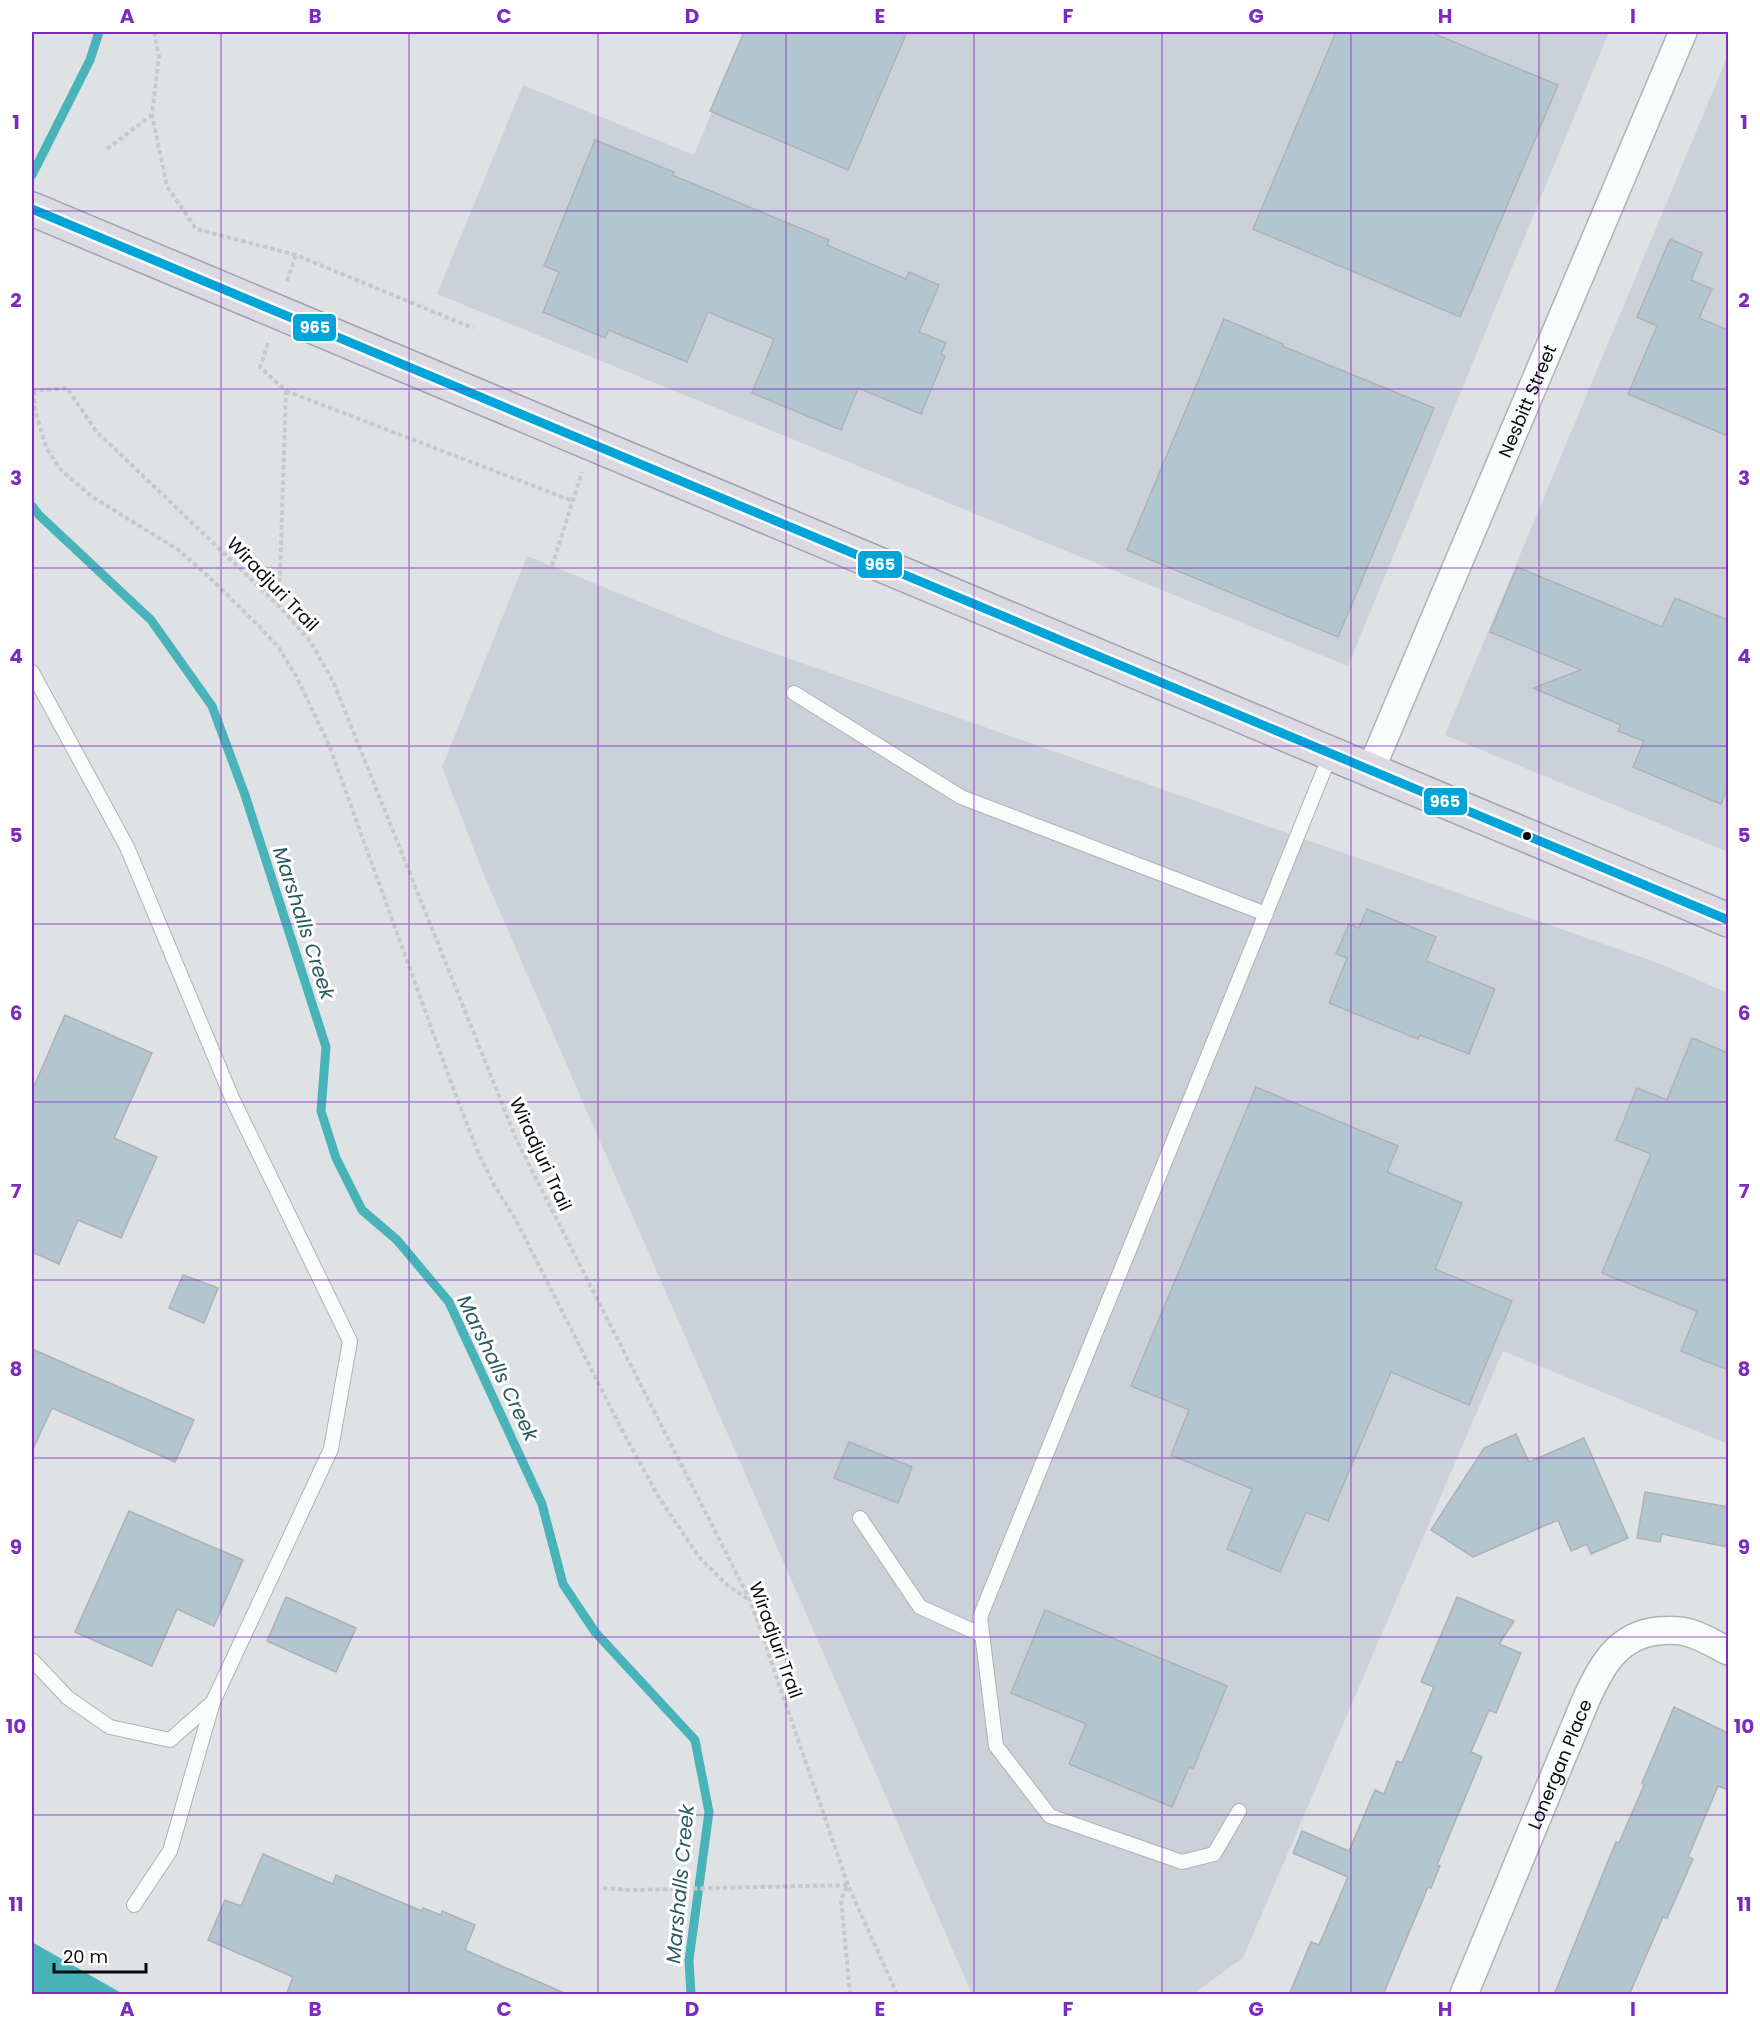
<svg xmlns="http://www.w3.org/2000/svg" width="1760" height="2026" font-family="Poppins,sans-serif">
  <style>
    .built { fill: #ccd1d9 }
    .water { fill: #49b3ba }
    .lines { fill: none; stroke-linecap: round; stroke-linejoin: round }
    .stream { stroke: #49b3ba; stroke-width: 9 }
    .building { fill: #b2c6d0; stroke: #afb1b4; stroke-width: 1.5 }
    .lane-casing { stroke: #afb2b4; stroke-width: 16 }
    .street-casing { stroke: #afb2b4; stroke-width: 30 }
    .highway-casing { stroke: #a0a1ab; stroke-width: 36 }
    .path { stroke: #c8c8ca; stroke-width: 4; stroke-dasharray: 4.5 3; stroke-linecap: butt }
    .lane { stroke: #fafbfb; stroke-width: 14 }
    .street { stroke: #fafbfb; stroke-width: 27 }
    .highway { stroke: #dbdae3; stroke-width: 33 }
    .bus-1-casing { stroke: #fff; stroke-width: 14 }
    .bus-1 { stroke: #01a4d8; stroke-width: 9 }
    .grid { fill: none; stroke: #7b2cbf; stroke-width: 1.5; stroke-opacity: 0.55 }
    .bus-dot { fill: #0a0b0d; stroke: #fff; stroke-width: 2 }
    .labels { text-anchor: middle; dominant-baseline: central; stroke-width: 6; stroke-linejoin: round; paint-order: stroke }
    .street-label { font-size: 18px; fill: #0a0b0d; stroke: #fff }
    .water-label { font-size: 20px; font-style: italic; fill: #275b5f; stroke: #fff }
    .line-badge { stroke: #fff; stroke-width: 2 }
    .badge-label { font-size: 16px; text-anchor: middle; font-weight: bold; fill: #fff }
    .neatline { fill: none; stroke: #7b2cbf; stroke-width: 2 }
    .grid-label { font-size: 20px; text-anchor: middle; font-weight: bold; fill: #7b2cbf }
  </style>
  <rect width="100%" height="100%" fill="#dfe2e5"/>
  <g class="built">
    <polygon points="745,32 1609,32 1348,666 437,294 523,85 694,155"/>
    <polygon points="1728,55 1728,852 1445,735"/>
    <polygon points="527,556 722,635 1661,964 1728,993 1728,1444 1503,1351 1243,1958 1193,1994 972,1994 486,880 442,767"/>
  </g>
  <polygon class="water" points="32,1942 123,1994 32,1994"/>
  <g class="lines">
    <g class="stream">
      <polyline points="32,175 90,60 99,32"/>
      <polyline points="32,506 39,515 151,620 212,706 245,795 326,1047 321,1111 336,1158 362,1210 397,1240 449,1302 542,1504 563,1584 595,1632 695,1740 709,1812 689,1960 691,1994"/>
    </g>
  </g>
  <g class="building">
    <polygon points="744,32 907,32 848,170 710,111"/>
    <polygon points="1336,32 1430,32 1558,85 1460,317 1253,229"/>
    <polygon points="595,140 674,172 672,175 829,240 827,245 906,279 909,272 939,285 919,332 946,343 941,354 945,356 921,414 858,388 841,430 752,393 774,339 708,312 687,362 609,330 605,338 543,312 559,272 544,266"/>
    <polygon points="1670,239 1702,253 1691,280 1712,289 1699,318 1728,330 1728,436 1628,394 1657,326 1637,317"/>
    <polygon points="1224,319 1283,344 1282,346 1434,408 1338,637 1127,550"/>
    <polygon points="1517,567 1662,627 1675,598 1728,620 1728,787 1721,804 1633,767 1644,741 1618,731 1621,725 1533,688 1581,670 1490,632"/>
    <polygon points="1367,909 1436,937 1426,961 1495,989 1469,1054 1420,1035 1418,1039 1329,1003 1347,958 1336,954 1349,924 1359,928"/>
    <polygon points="65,1015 152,1053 114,1138 157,1157 121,1238 78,1220 59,1264 32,1252 32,1091"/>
    <polygon points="1692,1038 1728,1053 1728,1370 1681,1351 1697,1311 1602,1273 1651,1154 1616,1140 1637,1088 1667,1100"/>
    <polygon points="1256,1087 1398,1146 1387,1172 1462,1203 1435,1269 1512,1301 1469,1405 1391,1372 1328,1521 1306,1512 1280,1572 1227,1549 1252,1489 1171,1455 1189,1410 1131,1386"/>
    <polygon points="183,1275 218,1288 204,1323 169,1308"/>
    <polygon points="32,1349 194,1420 175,1462 52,1408 32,1451"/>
    <polygon points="1516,1434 1529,1462 1584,1438 1628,1538 1591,1554 1587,1544 1571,1551 1558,1520 1473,1557 1431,1530 1484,1448"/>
    <polygon points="849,1442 912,1467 898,1503 834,1478"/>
    <polygon points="1645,1492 1728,1507 1728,1547 1662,1534 1660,1542 1637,1538"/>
    <polygon points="129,1511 243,1560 214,1626 177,1609 152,1666 75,1632"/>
    <polygon points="286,1597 356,1628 336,1672 267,1641"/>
    <polygon points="1457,1597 1514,1621 1499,1644 1521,1653 1496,1713 1489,1710 1471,1752 1482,1757 1437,1865 1440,1866 1431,1888 1428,1887 1383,1995 1289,1995 1311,1942 1319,1945 1348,1877 1293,1853 1302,1831 1349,1851 1375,1790 1384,1794 1397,1761 1402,1763 1434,1687 1421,1682"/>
    <polygon points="1045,1610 1227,1686 1193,1769 1189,1767 1172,1807 1069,1764 1086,1724 1011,1693"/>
    <polygon points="1674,1707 1728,1733 1728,1790 1718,1786 1688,1857 1693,1859 1667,1918 1663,1917 1629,1995 1554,1995 1606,1866 1616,1842 1619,1843 1644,1785 1642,1783"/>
    <polygon points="263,1854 333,1884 336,1875 422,1911 423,1908 441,1915 442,1911 475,1925 465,1950 569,1995 286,1995 293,1977 208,1940 225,1900 241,1906"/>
  </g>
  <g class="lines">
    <g class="lane-casing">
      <g id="lane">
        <polyline points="32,672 127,847 232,1098 350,1341 331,1449 213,1702 170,1740 110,1727 68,1698 32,1660"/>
        <polyline points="794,693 961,797 1266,914"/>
        <polyline points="860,1518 920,1607 982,1635"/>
        <polyline points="1239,1811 1214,1854 1182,1862 1050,1816 996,1746 980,1617 1331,753"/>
        <polyline points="134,1905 170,1851 213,1702"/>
      </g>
    </g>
    <g class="street-casing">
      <g id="street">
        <path id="s1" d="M1371 769 1683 32"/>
        <path id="s2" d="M1464 1994 1585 1702C1600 1668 1617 1635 1658 1631 1668 1630 1680 1630 1690 1633 1703 1637 1716 1645 1728 1651"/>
      </g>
    </g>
    <g class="highway-casing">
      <polyline id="highway" points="32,209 1728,920"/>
    </g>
    <g class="path">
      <polyline points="154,32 159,57 152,115 167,186 196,229 296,255 473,328"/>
      <polyline points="107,149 152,115"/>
      <polyline points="287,281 296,255"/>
      <polyline points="268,343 260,367 286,391 279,605"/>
      <polyline points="32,391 67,388 96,431 279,606 310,641 333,681 517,1141 750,1600 848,1885 897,1994"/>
      <polyline points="34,391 35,410 46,447 61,470 91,496 177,549 208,576 260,627 279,648 297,678 329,745 452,1085 477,1150 494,1185 516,1220 623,1432 658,1496 699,1557 726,1584 749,1600"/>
      <polyline points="286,391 573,501"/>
      <polyline points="552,566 582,472"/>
      <polyline points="603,1888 631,1890 848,1885 841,1899 850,1994"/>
    </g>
    <use href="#lane" class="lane"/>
    <use href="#street" class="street"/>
    <use href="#highway" class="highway"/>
    <g class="bus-1-casing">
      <polyline id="bus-1" points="32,209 1728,920"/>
    </g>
    <use href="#bus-1" class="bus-1"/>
  </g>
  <path class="grid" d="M221 32V1994M409 32V1994M598 32V1994M786 32V1994M974 32V1994M1162 32V1994M1351 32V1994M1539 32V1994M32 211H1728M32 389H1728M32 568H1728M32 746H1728M32 924H1728M32 1102H1728M32 1280H1728M32 1458H1728M32 1637H1728M32 1815H1728"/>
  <circle class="bus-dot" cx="1527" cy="836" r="5"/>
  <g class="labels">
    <g class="street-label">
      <text stroke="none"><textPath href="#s1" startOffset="400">Nesbitt Street</textPath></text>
      <text transform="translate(273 584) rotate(46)">Wiradjuri Trail</text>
      <text transform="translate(541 1154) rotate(65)">Wiradjuri Trail</text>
      <text transform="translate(776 1640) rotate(70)">Wiradjuri Trail</text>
      <text stroke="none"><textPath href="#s2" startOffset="249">Lonergan Place</textPath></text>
    </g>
    <g class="water-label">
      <text transform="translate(304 923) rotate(72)">Marshalls Creek</text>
      <text transform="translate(498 1368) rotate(64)">Marshalls Creek</text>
      <text transform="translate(680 1884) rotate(-85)">Marshalls Creek</text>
    </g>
  </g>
  <g class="line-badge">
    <rect x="292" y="313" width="45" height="29" rx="6" fill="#01a4d8"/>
    <rect x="857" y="550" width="46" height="29" rx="6" fill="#01a4d8"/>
    <rect x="1423" y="787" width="45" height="29" rx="6" fill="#01a4d8"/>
  </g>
  <g class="badge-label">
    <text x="315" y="333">965</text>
    <text x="880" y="570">965</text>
    <text x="1445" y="807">965</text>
  </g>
  <rect width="1760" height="2026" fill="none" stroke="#ffffff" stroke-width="66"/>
  <path d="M54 1963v9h92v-9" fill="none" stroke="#0a0b0d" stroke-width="3"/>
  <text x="63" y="1963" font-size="18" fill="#0a0b0d" stroke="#ffffff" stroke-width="4.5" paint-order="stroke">20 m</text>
  <rect x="33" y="33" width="1694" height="1960" class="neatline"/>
  <g class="grid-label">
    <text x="127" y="23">A</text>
    <text x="315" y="23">B</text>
    <text x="504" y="23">C</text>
    <text x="692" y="23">D</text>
    <text x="880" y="23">E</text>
    <text x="1068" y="23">F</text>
    <text x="1256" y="23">G</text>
    <text x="1445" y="23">H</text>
    <text x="1633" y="23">I</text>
    <text x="16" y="129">1</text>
    <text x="1744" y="129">1</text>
    <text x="16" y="307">2</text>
    <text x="1744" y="307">2</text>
    <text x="16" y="485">3</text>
    <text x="1744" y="485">3</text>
    <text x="16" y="663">4</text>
    <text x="1744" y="663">4</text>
    <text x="16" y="842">5</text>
    <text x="1744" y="842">5</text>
    <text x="16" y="1020">6</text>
    <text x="1744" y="1020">6</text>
    <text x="16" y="1198">7</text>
    <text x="1744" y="1198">7</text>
    <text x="16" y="1376">8</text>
    <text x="1744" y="1376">8</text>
    <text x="16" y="1554">9</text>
    <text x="1744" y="1554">9</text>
    <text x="16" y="1733">10</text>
    <text x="1744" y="1733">10</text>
    <text x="16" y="1911">11</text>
    <text x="1744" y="1911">11</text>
    <text x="127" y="2016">A</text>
    <text x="315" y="2016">B</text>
    <text x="504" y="2016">C</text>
    <text x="692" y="2016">D</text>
    <text x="880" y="2016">E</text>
    <text x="1068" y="2016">F</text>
    <text x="1256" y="2016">G</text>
    <text x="1445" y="2016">H</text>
    <text x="1633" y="2016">I</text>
  </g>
</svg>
